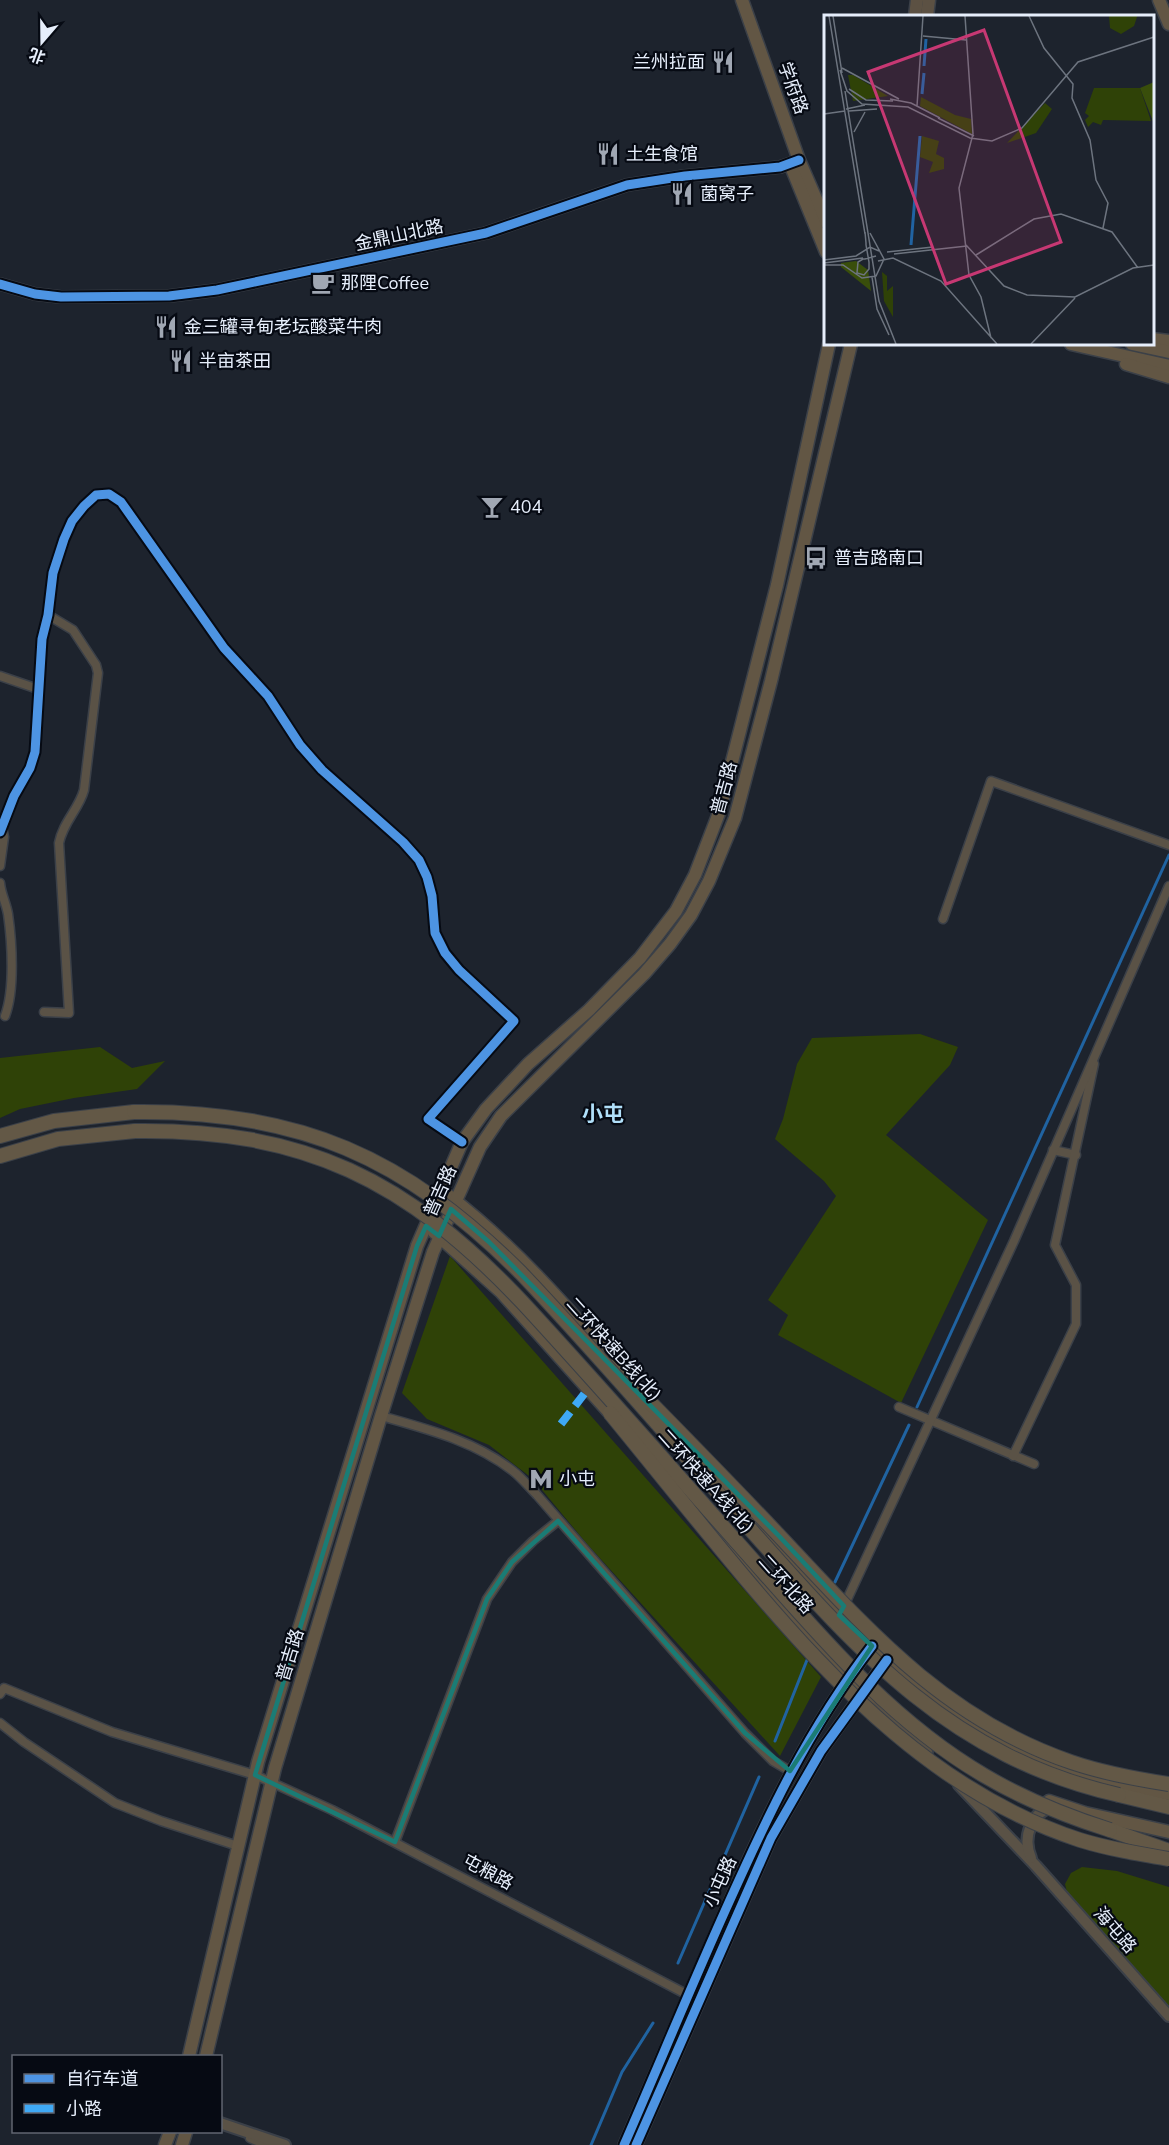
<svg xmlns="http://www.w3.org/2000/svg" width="1169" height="2145" font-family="'Nunito Sans','Noto Sans SC',sans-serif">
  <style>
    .green { fill: #2f4207 }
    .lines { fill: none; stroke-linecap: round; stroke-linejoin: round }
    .stream { stroke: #2063a1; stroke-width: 3 }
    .minor-casing { stroke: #3b4048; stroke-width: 11 }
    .tertiary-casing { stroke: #3b4048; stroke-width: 14 }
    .secondary-casing { stroke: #3b4048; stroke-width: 15 }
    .primary-casing { stroke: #3b4048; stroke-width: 15 }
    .trunk-casing { stroke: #3b4048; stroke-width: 16 }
    .minor { stroke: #5a5246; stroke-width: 8 }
    .tertiary { stroke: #5a5246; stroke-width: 10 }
    .secondary { stroke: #5c5143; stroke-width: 12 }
    .primary { stroke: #625644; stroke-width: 12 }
    .trunk { stroke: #635846; stroke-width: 14 }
    .trunk-bridge-casing { stroke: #3b4048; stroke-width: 16; stroke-linecap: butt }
    .trunk-bridge { stroke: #635846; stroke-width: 14 }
    .quiet { stroke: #3fa9f5; stroke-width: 8; stroke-dasharray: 15 8; stroke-linecap: butt }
    .cycleway-casing { stroke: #060a13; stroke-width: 13 }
    .cycleway { stroke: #4d94e3; stroke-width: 9 }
    .marked { fill: none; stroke: #1a7c75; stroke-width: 4.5; stroke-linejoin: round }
    .labels { text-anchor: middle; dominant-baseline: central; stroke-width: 4.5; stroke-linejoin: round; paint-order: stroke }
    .poi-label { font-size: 18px; fill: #e6eefb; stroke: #060a13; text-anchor: start }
    .street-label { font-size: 18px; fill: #e6eefb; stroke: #060a13 }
    .quarter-label { font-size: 21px; font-weight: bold; fill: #b0dff9; stroke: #060a13 }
    .inset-river { fill: none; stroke: #2063a1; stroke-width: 3 }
    .inset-road { fill: none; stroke: #6d747f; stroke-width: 1.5 }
    .view { fill: #c73873; fill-opacity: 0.15; stroke: #c73873; stroke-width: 3 }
    .inset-edge { fill: none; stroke: #e6eefb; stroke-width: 3 }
  </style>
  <rect width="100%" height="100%" fill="#1d232d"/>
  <g class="green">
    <polygon points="920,1034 958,1047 950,1065 886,1135 988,1220 901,1403 778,1335 788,1315 768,1300 836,1196 824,1181 775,1139 783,1119 797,1064 812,1038"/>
    <polygon points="100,1047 132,1068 165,1061 137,1089 74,1098 20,1109 0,1118 0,1058"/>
    <polygon points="450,1256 821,1677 780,1756 587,1544 533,1479 489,1445 427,1419 402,1393"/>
    <polygon points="1082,1867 1117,1871 1169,1887 1169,2011 1068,1896 1065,1884 1071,1873"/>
  </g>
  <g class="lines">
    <g class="stream">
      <polyline points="917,1407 1169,855"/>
      <polyline points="835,1582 909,1425"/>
      <polyline points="775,1741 807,1660"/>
      <polyline points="678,1963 759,1777"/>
      <polyline points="591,2145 622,2072 653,2023"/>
    </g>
    <g class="minor-casing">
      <g id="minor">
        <polyline points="0,676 38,689"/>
        <polyline points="0,832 14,796 30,768 35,752 42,639 48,615 53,573 64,539 72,521 84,506 96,495 109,494 121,502 224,648 268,696 300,745 322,770 403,842 419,860 427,877 432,896 435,933 445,953 459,970 514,1021 428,1119 462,1142"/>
        <polyline points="0,866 4,837 2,827"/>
        <path d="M0 883C1 894 6 903 8 914 12 942 15 990 5 1016"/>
        <polyline points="943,919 991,781 1169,845"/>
        <path d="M44 1012 69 1013 59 843C63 822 79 809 84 790L98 673 96 665 73 630 48 615"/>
        <polyline points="1053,1150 1076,1155"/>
        <polyline points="899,1407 1034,1464"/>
        <path d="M381 1416C427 1429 475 1441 513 1471 522 1478 529 1487 537 1495L745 1733 773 1761 790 1771"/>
        <polyline points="1013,1456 1076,1324 1076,1285 1055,1245 1094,1064"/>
        <polyline points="844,1606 1014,1241 1169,886"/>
        <polyline points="0,1694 4,1688 112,1732 255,1775 332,1810 688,1995"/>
        <polyline points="0,1723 24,1742 115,1803 161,1821 238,1846"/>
        <polyline points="395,1842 487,1599 512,1562 533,1541 558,1521"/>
        <polyline points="250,2138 266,2145"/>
      </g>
    </g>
    <g class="tertiary-casing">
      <g id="tertiary">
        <polyline points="0,284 35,294 61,297 169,296 217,290 486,233 627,185 685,176 780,167 798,161"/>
        <polyline points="877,1702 927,1752"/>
        <polyline points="959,1785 1036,1866 1169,2016"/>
        <path d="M1031 1858C1022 1837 1031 1812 1054 1806"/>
        <polyline points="220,2123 285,2145"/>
        <path d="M624 2145C659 2066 692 1986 727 1907 767 1816 809 1728 870 1649"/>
        <polyline points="636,2145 771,1838 821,1751 885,1662"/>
      </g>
    </g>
    <g class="secondary-casing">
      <g id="secondary">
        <polyline points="915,16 917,0"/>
        <polyline points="927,16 929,0"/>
      </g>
    </g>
    <g class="primary-casing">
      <g id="primary">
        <polyline points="742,0 799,160 826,222"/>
        <polyline points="1159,0 1169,24"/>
        <polyline points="790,164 826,252"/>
        <polyline points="1152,339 1169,341"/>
        <polyline points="1071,344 1169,366"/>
        <polyline points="1132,344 1169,352"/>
        <polyline points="1126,364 1169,377"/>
        <path d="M449 1196C525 1254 586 1330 650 1402"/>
        <polyline points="434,1232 501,1292 616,1420"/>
        <path d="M743 1507C834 1610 919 1711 1051 1762 1089 1777 1129 1785 1169 1794"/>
        <polyline points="711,1527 812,1640 872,1697"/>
        <polyline points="1049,1801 1085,1813 1169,1832"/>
        <polyline points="189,2056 258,1762 417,1246 462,1142 486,1109 528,1064 589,1010 640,958 676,911 695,875 719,813 777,585 829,344"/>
        <polyline points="206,2056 275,1768 381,1416 433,1252 480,1147 501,1116 644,974 670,944 691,915 709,881 735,818 771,681 851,344"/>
        <polyline points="165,2145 170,2132"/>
        <polyline points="182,2145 186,2132"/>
      </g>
    </g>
    <g class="trunk-casing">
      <g id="trunk">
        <polyline points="0,1136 54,1121 134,1112"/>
        <polyline points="0,1156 58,1139 135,1131"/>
        <polyline points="1119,1795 1169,1807"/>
        <polyline points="1110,1830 1169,1851"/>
      </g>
    </g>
    <use href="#minor" class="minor"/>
    <use href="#tertiary" class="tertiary"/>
    <use href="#secondary" class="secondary"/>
    <use href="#primary" class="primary"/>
    <use href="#trunk" class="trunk"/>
    <g class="trunk-bridge-casing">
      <g id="trunk-bridge">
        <path d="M134 1112C299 1110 405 1157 521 1273 595 1351 665 1433 736 1513 850 1641 943 1755 1119 1795"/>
        <path d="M135 1131C305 1129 407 1180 523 1303 595 1381 665 1461 735 1540 811 1625 885 1718 985 1776 1024 1799 1066 1816 1110 1830"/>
        <path d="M643 1395C691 1444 739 1493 786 1543 872 1635 948 1720 1071 1762 1103 1773 1136 1779 1169 1784"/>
        <path d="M610 1413C655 1468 699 1523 745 1578 838 1688 939 1794 1080 1840 1109 1849 1139 1854 1169 1859"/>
      </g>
    </g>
    <use href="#trunk-bridge" class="trunk-bridge"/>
    <polyline class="quiet" points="561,1424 588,1389"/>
    <g class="cycleway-casing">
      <g id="cycleway">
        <polyline points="0,284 35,294 61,297 169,296 217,290 486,233 627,185 685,176 780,167 799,160"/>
        <polyline points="0,832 14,796 30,768 35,752 42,639 48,615 53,573 64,539 72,521 84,506 96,495 109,494 121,502 224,648 268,696 300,745 322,770 403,842 419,860 427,877 432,896 435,933 445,953 459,970 514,1021 428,1119 462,1142"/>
        <path d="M624 2145C658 2067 690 1989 725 1911 767 1817 808 1729 872 1646"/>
        <polyline points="636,2145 771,1838 821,1751 887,1660"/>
      </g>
    </g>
    <use href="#cycleway" class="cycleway"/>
  </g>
  <path class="marked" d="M451 1209 489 1242 779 1536 844 1606 839 1615 872 1646 790 1771 745 1733 558 1521 512 1562 487 1599 395 1842 255 1775 417 1246 426 1226 439 1236Z"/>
  <defs>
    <g id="restaurant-bare" transform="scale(1.8)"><path d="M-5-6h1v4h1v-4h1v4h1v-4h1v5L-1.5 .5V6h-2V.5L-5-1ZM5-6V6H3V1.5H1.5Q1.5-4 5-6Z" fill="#a0a7b3" stroke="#060a13" stroke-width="2.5" paint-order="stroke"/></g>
    <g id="cafe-bare" transform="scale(1.8)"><path d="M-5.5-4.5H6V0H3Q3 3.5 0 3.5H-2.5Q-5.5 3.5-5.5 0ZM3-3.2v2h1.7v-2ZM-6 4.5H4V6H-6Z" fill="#a0a7b3" stroke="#060a13" stroke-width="2.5" paint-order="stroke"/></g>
    <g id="bar-bare" transform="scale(1.8)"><path d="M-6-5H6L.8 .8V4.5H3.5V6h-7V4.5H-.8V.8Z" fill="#a0a7b3" stroke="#060a13" stroke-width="2.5" paint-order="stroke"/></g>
    <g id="bus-bare" transform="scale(1.8)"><path d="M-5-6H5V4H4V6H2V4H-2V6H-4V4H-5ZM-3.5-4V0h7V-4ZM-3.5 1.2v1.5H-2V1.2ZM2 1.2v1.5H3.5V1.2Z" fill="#a0a7b3" stroke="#060a13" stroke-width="2.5" paint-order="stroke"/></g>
    <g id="metro-bare" transform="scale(1.8)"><path d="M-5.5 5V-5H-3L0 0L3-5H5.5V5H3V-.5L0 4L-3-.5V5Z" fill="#a0a7b3" stroke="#060a13" stroke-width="2.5" paint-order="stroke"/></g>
  </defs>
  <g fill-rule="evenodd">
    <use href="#restaurant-bare" x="723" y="62"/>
    <use href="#restaurant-bare" x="608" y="154"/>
    <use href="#restaurant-bare" x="682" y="194"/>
    <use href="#cafe-bare" x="323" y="283"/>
    <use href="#restaurant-bare" x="166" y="327"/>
    <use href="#restaurant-bare" x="181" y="361"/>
    <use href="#bar-bare" x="492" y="507"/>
    <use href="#bus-bare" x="816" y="558"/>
    <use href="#metro-bare" x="541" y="1479"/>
  </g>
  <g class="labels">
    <g class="poi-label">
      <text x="705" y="62" text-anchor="end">兰州拉面</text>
      <text x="626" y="154">土生食馆</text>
      <text x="700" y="194">菌窝子</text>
      <text x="341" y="283">那䧉Coffee</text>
      <text x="184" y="327">金三罐寻甸老坛酸菜牛肉</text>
      <text x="199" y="361">半亩茶田</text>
      <text x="510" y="507">404</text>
      <text x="834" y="558">普吉路南口</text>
      <text x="559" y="1479">小屯</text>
    </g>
    <g class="street-label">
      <text transform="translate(793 88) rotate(70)">学府路</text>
      <text transform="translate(399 235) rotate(-12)">金鼎山北路</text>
      <text transform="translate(724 788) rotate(-75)">普吉路</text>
      <text transform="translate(440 1191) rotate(-66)">普吉路</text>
      <text transform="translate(614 1349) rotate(48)">二环快速B线(北)</text>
      <text transform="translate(706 1481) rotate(48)">二环快速A线(北)</text>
      <text transform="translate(786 1584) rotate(48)">二环北路</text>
      <text transform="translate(290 1655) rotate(-73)">普吉路</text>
      <text transform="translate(488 1872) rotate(28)">屯粮路</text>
      <text transform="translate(720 1882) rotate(-66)">小屯路</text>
      <text transform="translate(1115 1930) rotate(49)">海屯路</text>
    </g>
    <g class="quarter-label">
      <text x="603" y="1114">小屯</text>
    </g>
  </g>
  <g transform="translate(824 15)">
    <rect width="330" height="330" fill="#1d232d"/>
    <path d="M285 1H313V2L310 11 297 19 286 13ZM24 60H29L64 81 29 86ZM270 73H316L327 106 279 105 277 110 269 107 264 112 261 105 265 101 261 98ZM97 82 131 100 147 104 148 119 96 91ZM221 88 228 94 212 118 183 128ZM98 121 115 126 112 139 120 143V154L105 158 109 147 96 142ZM58 257 63 261V276L69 271V302L60 286Z" fill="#2f4207"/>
    <path d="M330 67V109L316 73ZM32 246 44 255 47 276 17 252V248Z" fill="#394e0b"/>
    <path class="inset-river" d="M100 51 102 24M98 79 100 58M87 230 96 121"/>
    <path class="inset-road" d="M5 1 41 219M9 1 18 58M141 1 149 119 135 173 145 260 157 282 167 323M205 1 220 33 249 69 248 83 266 125 272 165 284 188 279 213M99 21 142 25M18 53 75 84M16 55 23 76 38 89 84 92 146 123 168 126 198 113 254 47 330 22M25 74 42 85 69 86M21 76 55 286 72 329M66 84 87 88 116 103M93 91 99 1M22 94 41 90M25 96 53 94M0 99 21 96M114 103 150 121M30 117 41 97M41 217 42 228V230L45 247V254L40 260 33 258 34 247 39 244H41L52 241M142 230 180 271 203 280 251 282 309 253 330 250M63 237 109 232M70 239 143 231M152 240 210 204 237 199 288 217 314 253M0 245 32 241 46 232 55 236M54 246 69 243 117 266 173 329M0 248 39 243M0 250H19L38 263 52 261 60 244 46 218M48 262 53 294 65 320M207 329 251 283"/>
    <path class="view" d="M160 15 237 227 122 269 44 57Z"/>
    <rect width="330" height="330" class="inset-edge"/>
  </g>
  <rect x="12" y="2055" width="210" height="78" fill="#060a13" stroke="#606570" stroke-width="1.5"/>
  <rect x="24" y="2074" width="30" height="9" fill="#4d94e3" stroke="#606570" stroke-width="1.5"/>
  <text x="66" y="2085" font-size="18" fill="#e6eefb">自行车道</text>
  <rect x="24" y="2104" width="30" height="9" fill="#3fa9f5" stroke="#606570" stroke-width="1.5"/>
  <text x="66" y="2115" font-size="18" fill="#e6eefb">小路</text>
  <g transform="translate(42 42) rotate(200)" stroke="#060a13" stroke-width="4.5" paint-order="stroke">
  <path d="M0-4.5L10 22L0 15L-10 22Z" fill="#e6eefb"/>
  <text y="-9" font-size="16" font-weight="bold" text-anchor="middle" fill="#e6eefb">北</text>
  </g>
</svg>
